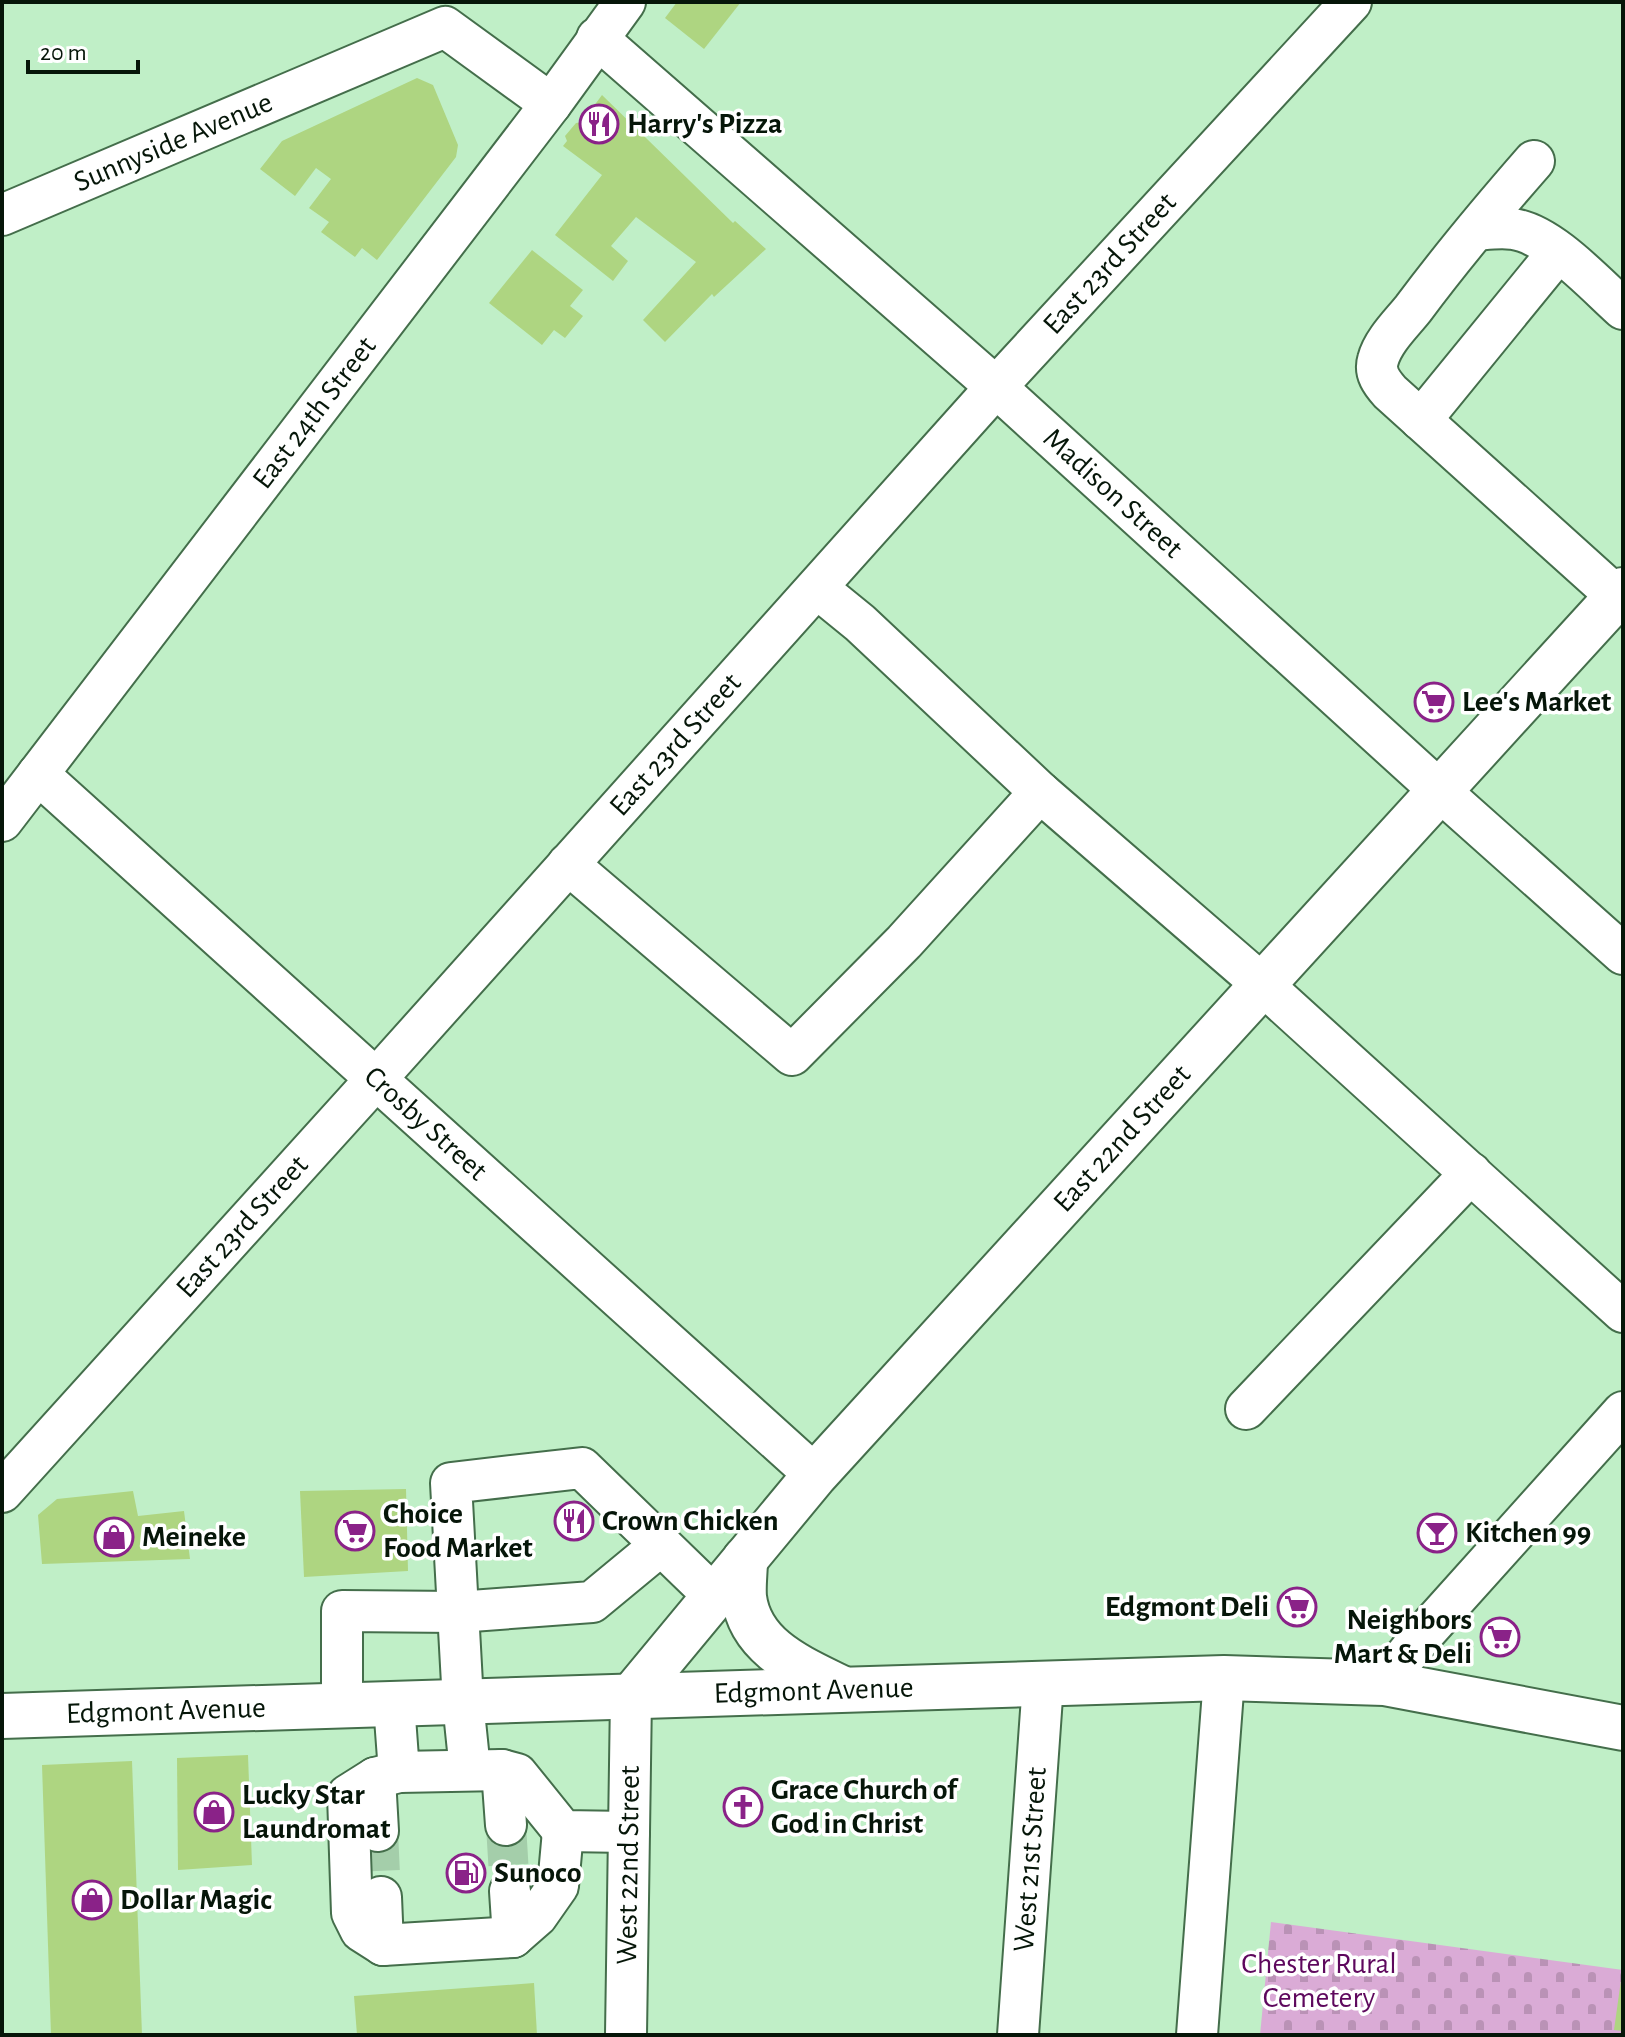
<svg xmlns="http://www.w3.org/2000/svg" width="1625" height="2037" font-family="'Alegreya Sans',sans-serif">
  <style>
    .cemetery { fill: url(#cemetery-stones) }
    .building { fill: #aed581 }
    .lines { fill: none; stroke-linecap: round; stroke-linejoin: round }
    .minor-tunnel { stroke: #a4ceaa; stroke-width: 40; stroke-dasharray: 40 20; stroke-linecap: butt }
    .minor-casing { stroke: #446e4b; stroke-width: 44 }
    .major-casing { stroke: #446e4b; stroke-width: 48 }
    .minor { stroke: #fff; stroke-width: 40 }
    .major { stroke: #fff; stroke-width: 44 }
    .labels { text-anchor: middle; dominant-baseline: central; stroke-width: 7; stroke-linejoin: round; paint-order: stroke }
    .poi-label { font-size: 30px; font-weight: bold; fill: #061609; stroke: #fff; text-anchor: start }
    .street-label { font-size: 30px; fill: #061609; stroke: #fff }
    .park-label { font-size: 30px; fill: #5e085d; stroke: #fff }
  </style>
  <defs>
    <pattern id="cemetery-stones" width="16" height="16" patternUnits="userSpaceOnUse" patternTransform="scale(2)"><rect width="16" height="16" fill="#daabd6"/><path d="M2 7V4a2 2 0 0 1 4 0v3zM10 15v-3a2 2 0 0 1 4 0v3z" fill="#ba92b6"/></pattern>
  </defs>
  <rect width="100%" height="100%" fill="#c0efc7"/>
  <polygon class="cemetery" points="1271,1922 1623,1970 1623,2035 1260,2035"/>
  <g class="building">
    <polygon points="677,2 741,2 704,49 665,18"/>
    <polygon points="417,78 433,85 458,145 456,157 377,260 362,248 355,257 321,232 329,222 309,208 331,179 316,168 295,196 260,169 282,141"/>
    <polygon points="602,95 733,223 735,221 766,249 714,297 712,294 665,342 643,320 696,262 636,217 611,246 628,261 613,281 555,235 602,175 563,146 567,141 565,136 576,123 582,122"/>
    <polygon points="532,250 583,290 570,306 583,316 565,338 554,330 542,345 489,303"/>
    <polygon points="406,1489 408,1571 304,1577 300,1491"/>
    <polygon points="133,1491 138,1516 184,1511 190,1559 42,1564 38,1515 57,1499"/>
    <polygon points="248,1755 252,1865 178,1870 177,1758"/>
    <polygon points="132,1761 142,2035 51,2035 42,1765"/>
    <polygon points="1621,1980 1623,1980 1623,2031 1614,2030"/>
    <polygon points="534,1983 537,2035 357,2035 354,1996"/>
  </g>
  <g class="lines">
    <g class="minor-tunnel">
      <polyline points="506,1825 510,1891"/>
      <polyline points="378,1831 381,1897"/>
    </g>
    <g class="minor-casing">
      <g id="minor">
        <path id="s1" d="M597 38 996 387 1440 791 1623 954"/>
        <path d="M1534 161C1492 209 1451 258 1413 309 1401 324 1383 341 1378 360 1374 373 1382 383 1390 392L1623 602"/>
        <path id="s2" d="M2 215 445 27 551 104"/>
        <path d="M1476 230C1488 229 1501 227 1513 229 1550 234 1595 284 1623 309"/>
        <polyline points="1421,420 1558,252"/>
        <polyline points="817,588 860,623 1040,792 1263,985 1623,1312"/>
        <path id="s3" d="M38 774 815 1475"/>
        <path id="s4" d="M2 821 551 104 625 2"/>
        <polyline points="568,864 792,1055 904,942 1040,792"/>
        <polyline points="1246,1409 1471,1173"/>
        <path id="s5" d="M2 1492 376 1079 996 387 1351 2"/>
        <polyline points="1384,1683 1420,1638 1623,1412"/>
        <polyline points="394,1704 399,1772 502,1770 517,1774 563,1831 629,1832"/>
        <polyline points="342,1705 342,1611 458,1612 592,1602 661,1545"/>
        <polyline points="470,1770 463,1702 451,1483 582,1468 714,1596"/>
        <polyline points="502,1770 506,1825"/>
        <polyline points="375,1778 378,1831"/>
        <polyline points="510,1891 513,1937"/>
        <polyline points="381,1897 383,1945 513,1937 537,1916 558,1886 563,1831"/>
        <polyline points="383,1945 361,1931 352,1913 348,1795 375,1778 399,1772"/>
        <path id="s6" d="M626 2035 631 1697"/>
        <path id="s7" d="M1018 2035 1043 1683"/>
        <polyline points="1197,2035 1224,1678"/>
      </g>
    </g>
    <g class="major-casing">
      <g id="major">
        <path d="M745 1559C745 1571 743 1585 744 1597 750 1648 801 1668 841 1688"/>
        <path id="s8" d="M631 1697 815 1475 1623 590"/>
        <path id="s9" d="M2 1716 1224 1678 1384 1683 1623 1728"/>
      </g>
    </g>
    <use href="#minor" class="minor"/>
    <use href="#major" class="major"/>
  </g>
  <defs>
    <g id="restaurant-ring" transform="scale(2)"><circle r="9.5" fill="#fff" stroke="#8a2288" stroke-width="1.5"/><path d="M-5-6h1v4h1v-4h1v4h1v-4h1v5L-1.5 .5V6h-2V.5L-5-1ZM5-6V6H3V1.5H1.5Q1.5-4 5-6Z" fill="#8a2288"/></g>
    <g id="supermarket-ring" transform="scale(2)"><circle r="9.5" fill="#fff" stroke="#8a2288" stroke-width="1.5"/><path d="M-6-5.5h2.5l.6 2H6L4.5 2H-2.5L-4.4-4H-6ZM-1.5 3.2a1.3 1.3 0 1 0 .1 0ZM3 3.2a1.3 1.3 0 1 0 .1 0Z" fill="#8a2288"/></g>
    <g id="bar-ring" transform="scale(2)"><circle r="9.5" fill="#fff" stroke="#8a2288" stroke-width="1.5"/><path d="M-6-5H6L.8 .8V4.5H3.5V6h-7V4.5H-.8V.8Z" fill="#8a2288"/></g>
    <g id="shop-ring" transform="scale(2)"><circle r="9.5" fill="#fff" stroke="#8a2288" stroke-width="1.5"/><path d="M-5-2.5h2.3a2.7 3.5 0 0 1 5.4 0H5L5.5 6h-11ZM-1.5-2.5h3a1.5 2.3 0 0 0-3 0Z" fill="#8a2288"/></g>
    <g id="church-ring" transform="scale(2)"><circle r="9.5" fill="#fff" stroke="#8a2288" stroke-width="1.5"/><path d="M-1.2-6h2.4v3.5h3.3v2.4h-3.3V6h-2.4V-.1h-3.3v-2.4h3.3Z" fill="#8a2288"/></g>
    <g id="fuel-ring" transform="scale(2)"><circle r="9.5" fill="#fff" stroke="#8a2288" stroke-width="1.5"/><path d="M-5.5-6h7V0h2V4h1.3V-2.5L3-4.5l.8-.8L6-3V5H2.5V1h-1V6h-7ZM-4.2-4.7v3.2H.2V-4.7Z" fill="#8a2288"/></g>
  </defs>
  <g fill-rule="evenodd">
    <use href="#restaurant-ring" x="599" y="124"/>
    <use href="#supermarket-ring" x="1434" y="702"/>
    <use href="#restaurant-ring" x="574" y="1521"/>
    <use href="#supermarket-ring" x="355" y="1531"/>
    <use href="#bar-ring" x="1437" y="1533"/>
    <use href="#shop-ring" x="114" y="1537"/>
    <use href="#supermarket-ring" x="1297" y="1607"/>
    <use href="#supermarket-ring" x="1500" y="1637"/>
    <use href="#church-ring" x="743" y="1807"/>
    <use href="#shop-ring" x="214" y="1812"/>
    <use href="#fuel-ring" x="466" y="1873"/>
    <use href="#shop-ring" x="92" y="1900"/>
  </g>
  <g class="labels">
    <g class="poi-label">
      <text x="627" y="124">Harry's Pizza</text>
      <text x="1462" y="702">Lee's Market</text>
      <text x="383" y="1514">Choice<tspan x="383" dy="34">Food Market</tspan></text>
      <text x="602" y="1521">Crown Chicken</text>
      <text x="1465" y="1533">Kitchen 99</text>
      <text x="142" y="1537">Meineke</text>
      <text x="1269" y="1607" text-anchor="end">Edgmont Deli</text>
      <text x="1472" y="1620" text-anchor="end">Neighbors<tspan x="1472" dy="34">Mart &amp; Deli</tspan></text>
      <text x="771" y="1790">Grace Church of<tspan x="771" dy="34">God in Christ</tspan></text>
      <text x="242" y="1795">Lucky Star<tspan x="242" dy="34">Laundromat</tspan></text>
      <text x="494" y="1873">Sunoco</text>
      <text x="120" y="1900">Dollar Magic</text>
    </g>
    <g class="street-label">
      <text stroke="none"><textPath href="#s2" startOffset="186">Sunnyside Avenue</textPath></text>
      <text stroke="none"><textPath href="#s5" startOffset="1654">East 23rd Street</textPath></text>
      <text stroke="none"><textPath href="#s4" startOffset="514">East 24th Street</textPath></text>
      <text stroke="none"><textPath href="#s1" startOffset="688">Madison Street</textPath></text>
      <text stroke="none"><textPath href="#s5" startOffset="1006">East 23rd Street</textPath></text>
      <text stroke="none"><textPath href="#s3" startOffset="522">Crosby Street</textPath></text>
      <text stroke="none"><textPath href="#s8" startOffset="744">East 22nd Street</textPath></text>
      <text stroke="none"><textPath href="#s5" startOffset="358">East 23rd Street</textPath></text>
      <text stroke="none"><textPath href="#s9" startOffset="812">Edgmont Avenue</textPath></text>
      <text stroke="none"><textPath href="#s9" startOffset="164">Edgmont Avenue</textPath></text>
      <text stroke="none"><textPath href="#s7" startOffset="176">West 21st Street</textPath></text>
      <text stroke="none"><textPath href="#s6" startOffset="170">West 22nd Street</textPath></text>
    </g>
    <g class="park-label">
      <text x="1319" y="1964">Chester Rural<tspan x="1319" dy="34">Cemetery</tspan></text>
    </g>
  </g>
  <rect width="1625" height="2037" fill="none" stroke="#061609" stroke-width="8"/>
  <path d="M28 60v12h110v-12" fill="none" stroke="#061609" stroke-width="4"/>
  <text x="40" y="60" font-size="24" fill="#061609" stroke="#ffffff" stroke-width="6" paint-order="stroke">20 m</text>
</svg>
